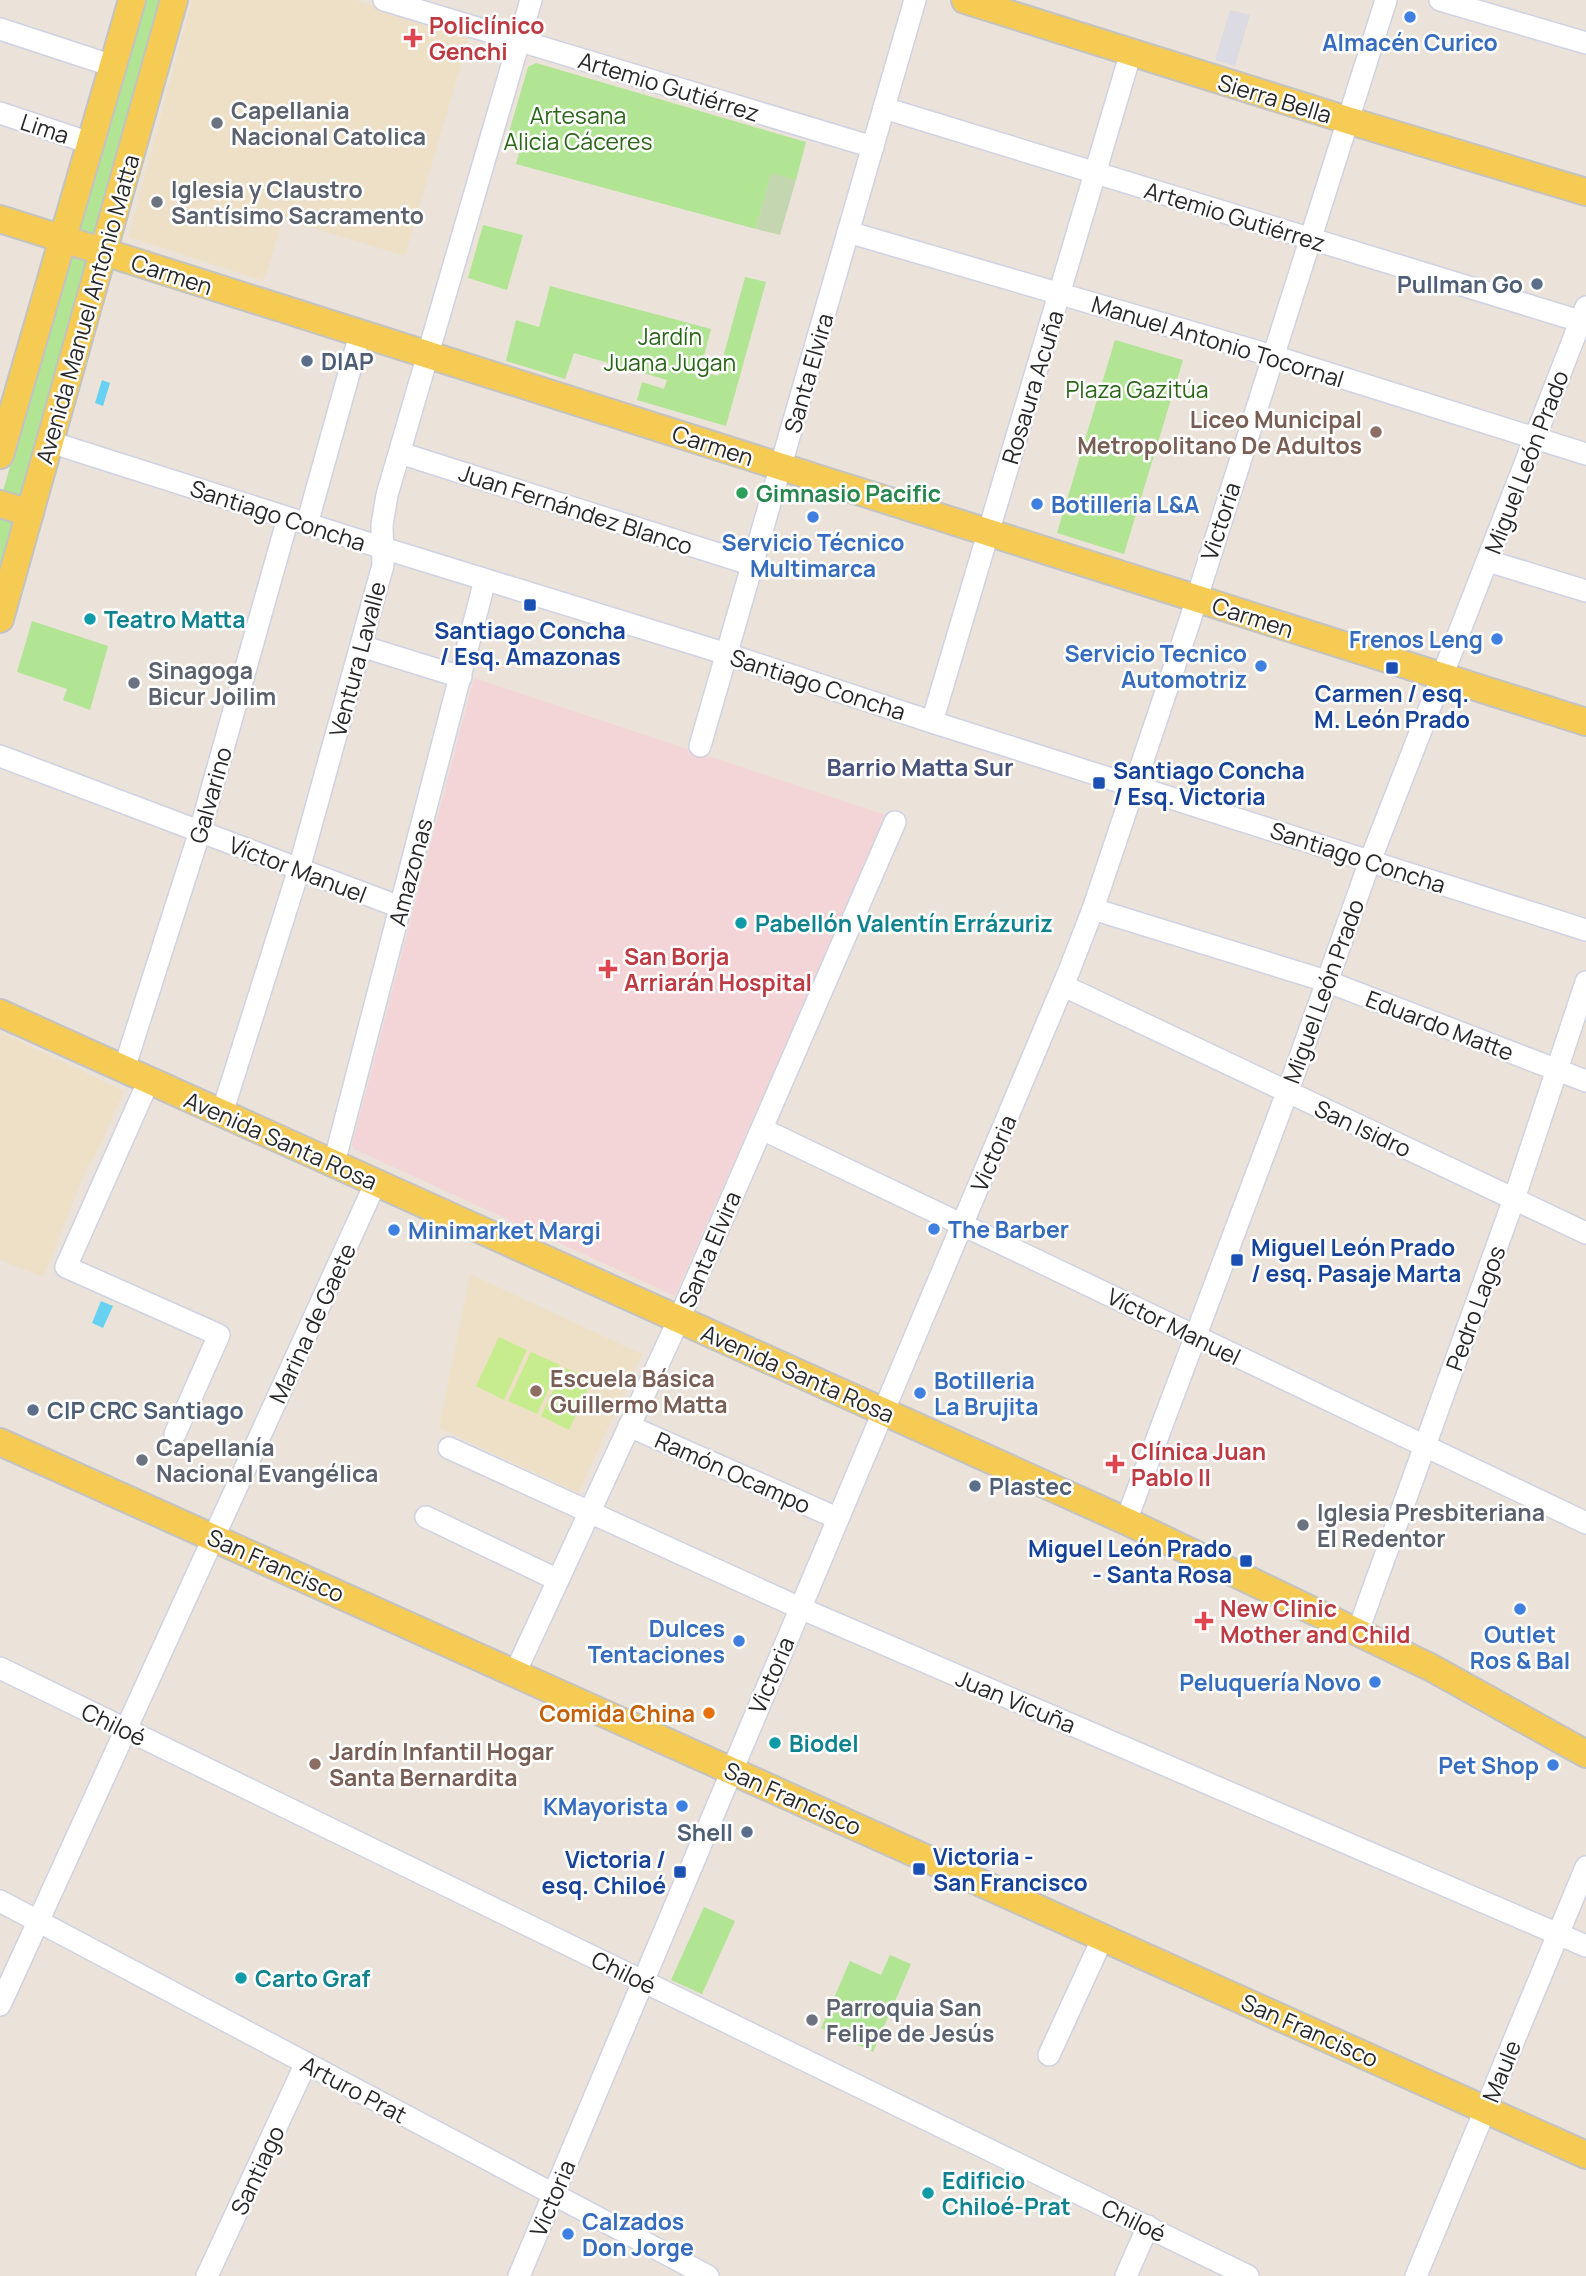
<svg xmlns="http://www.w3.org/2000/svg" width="1586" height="2276" font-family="Manrope,sans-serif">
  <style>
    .industrial { fill: #dcdae3 }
    .education { fill: #eee0c7 }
    .medical { fill: #f3d5d7 }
    .green { fill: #b1e493 }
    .cemetery { fill: #c3d6af }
    .pitch { fill: #c7ec8e }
    .water { fill: #67d1f2 }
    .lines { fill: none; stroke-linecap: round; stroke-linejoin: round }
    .minor-casing { stroke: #ced2e2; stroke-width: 24 }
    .major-casing { stroke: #c3c3c3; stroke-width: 30 }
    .minor { stroke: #fff; stroke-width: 21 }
    .major { stroke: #f5cb54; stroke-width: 26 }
    .shop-dot { fill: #3f7fe0; stroke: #fff; stroke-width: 2.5 }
    .health-dot { fill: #e0444e; stroke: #fff; stroke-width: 2.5 }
    .worship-dot { fill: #6b7280; stroke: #fff; stroke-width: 2.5 }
    .service-dot { fill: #5c6f8a; stroke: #fff; stroke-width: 2.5 }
    .education-dot { fill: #8d6e63; stroke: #fff; stroke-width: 2.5 }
    .leisure-dot { fill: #2e9e5b; stroke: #fff; stroke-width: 2.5 }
    .transit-dot { fill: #1a4fb4; stroke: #fff; stroke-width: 2.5 }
    .culture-dot { fill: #0f9aa8; stroke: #fff; stroke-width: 2.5 }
    .food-dot { fill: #e8710a; stroke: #fff; stroke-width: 2.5 }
    .labels { text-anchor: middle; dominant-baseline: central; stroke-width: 5; stroke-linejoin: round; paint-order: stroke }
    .health-label { font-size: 23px; font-weight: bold; fill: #be3a42; stroke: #fff; text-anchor: start }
    .shop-label { font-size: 23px; font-weight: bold; fill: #366cbe; stroke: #fff; text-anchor: end }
    .street-label { font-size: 23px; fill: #282828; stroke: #fff }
    .worship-label { font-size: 23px; font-weight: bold; fill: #5b616d; stroke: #fff; text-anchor: start }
    .park-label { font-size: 23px; fill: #2a6617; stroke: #fff }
    .service-label { font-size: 23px; font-weight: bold; fill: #4e5e75; stroke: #fff; text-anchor: start }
    .education-label { font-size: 23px; font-weight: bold; fill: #785e54; stroke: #fff; text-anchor: start }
    .leisure-label { font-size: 23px; font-weight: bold; fill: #27864d; stroke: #fff; text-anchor: start }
    .culture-label { font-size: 23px; font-weight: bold; fill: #0d838f; stroke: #fff; text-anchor: start }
    .transit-label { font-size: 23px; font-weight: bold; fill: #164399; stroke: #fff; text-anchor: start }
    .food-label { font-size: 23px; font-weight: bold; fill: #c56008; stroke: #fff; text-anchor: end }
    .neighbourhood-label { font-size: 24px; font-weight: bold; fill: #47527a; stroke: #fff }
  </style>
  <rect width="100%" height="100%" fill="#ebe3d9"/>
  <polygon class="industrial" points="1230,10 1250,15 1235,66 1215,60"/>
  <g class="education">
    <polygon points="192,0 356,0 470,34 405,256 283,219 264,281 128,237"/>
    <polygon points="0,1032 124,1091 95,1156 88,1165 43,1277 0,1260"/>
    <polygon points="470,1274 642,1354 578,1493 439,1428"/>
  </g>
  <polygon class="medical" points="474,678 886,815 675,1296 354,1149 352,1145"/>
  <g class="green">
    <polygon points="142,0 164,0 0,586 0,502"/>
    <polygon points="536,63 806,142 796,180 771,174 756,229 516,164 522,143 507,139 528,67"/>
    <polygon points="483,225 523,235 507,290 468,278"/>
    <polygon points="745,277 766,282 726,426 637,400 642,382 664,389 667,380 574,353 565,379 506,361 516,320 539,327 550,286 711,329 700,371 718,376"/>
    <polygon points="1115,340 1183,360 1124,554 1057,533"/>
    <polygon points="32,621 108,646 90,710 63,700 67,689 17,672"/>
    <polygon points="704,1907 735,1921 702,1994 671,1980"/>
    <polygon points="890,1955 911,1964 873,2052 821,2028 850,1961 881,1975"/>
  </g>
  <polygon class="cemetery" points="771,173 796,180 780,235 756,229"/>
  <g class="pitch">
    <polygon points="499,1337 527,1350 504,1400 476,1386"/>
    <polygon points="531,1352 560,1365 537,1414 508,1401"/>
    <polygon points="564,1367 592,1380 569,1430 541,1416"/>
  </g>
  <g class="water">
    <polygon points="102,380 110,383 103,406 95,403"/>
    <polygon points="101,1301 113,1306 103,1328 92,1323"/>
  </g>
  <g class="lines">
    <g class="minor-casing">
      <g id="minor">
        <polyline points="384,0 873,147"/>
        <polyline points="1440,0 1586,43"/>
        <polyline points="0,29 113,66"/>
        <polyline points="884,108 1586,323"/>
        <polyline points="0,113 90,143"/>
        <polyline points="848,232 1273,356 1586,454"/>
        <polyline points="50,442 383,548 727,654 932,722 1586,930"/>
        <polyline points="400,453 753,565"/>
        <polyline points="307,524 360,334"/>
        <polyline points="1488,561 1586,591"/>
        <polyline points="361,646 461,677"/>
        <polyline points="932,722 1131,52"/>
        <polyline points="700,746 915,0"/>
        <polyline points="0,756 400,907"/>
        <polyline points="1093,909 1326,981 1586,1081"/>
        <polyline points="1064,986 1586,1233"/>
        <polyline points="124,1069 200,831 288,518"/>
        <polyline points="149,1080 66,1267 219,1335 175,1434"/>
        <polyline points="222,1113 299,869 383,565 382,525 387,495 531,0"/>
        <polyline points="762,1129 1586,1523"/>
        <polyline points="334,1163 485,580"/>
        <polyline points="629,1426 837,1518"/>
        <polyline points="449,1448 800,1608 1586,1946"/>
        <polyline points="426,1517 558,1580"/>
        <polyline points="1126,1521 1294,1074 1370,861 1586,307"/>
        <polyline points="1358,1631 1514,1199 1586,982"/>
        <polyline points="0,1668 1248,2276"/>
        <polyline points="515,1673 679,1319 895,822"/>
        <polyline points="0,1901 708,2276"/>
        <polyline points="0,2005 376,1182"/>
        <polyline points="1049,2055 1103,1937"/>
        <polyline points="207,2276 306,2063"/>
        <polyline points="519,2276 1069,971 1093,909 1189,623 1386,0"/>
        <polyline points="1126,2276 1148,2226"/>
        <polyline points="1416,2276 1586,1867"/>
      </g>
    </g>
    <g class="major-casing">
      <g id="major">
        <polyline points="965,0 1347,120 1586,192"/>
        <polyline points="0,219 1586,722"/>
        <polyline points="0,455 132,0"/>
        <polyline points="0,504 30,513"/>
        <polyline points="0,619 174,0"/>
        <polyline points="0,1013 1126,1521 1432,1668 1586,1754"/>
        <polyline points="0,1442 1586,2155"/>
      </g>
    </g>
    <use href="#minor" class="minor"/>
    <use href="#major" class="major"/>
  </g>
  <g class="shop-dot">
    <circle cx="1410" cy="17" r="7"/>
    <circle cx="1037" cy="504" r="7"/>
    <circle cx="813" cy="517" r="7"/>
    <circle cx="1497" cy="639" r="7"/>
    <circle cx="1261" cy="666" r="7"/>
    <circle cx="934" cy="1229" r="7"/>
    <circle cx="394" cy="1230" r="7"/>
    <circle cx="920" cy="1393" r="7"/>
    <circle cx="1520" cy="1609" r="7"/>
    <circle cx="739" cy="1641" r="7"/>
    <circle cx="1375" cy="1682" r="7"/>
    <circle cx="1553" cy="1765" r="7"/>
    <circle cx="682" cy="1806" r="7"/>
    <circle cx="568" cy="2234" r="7"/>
  </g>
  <g class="health-dot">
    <path d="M409.5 27.5h7v7h7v7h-7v7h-7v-7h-7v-7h7z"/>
    <path d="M604.5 958.5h7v7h7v7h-7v7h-7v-7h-7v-7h7z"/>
    <path d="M1111.5 1453.5h7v7h7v7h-7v7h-7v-7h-7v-7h7z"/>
    <path d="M1200.5 1610.5h7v7h7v7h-7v7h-7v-7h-7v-7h7z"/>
  </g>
  <g class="worship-dot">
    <circle cx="217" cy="123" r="7"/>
    <circle cx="157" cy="202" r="7"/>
    <circle cx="134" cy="683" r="7"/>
    <circle cx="142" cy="1460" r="7"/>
    <circle cx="1303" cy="1525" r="7"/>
    <circle cx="812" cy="2020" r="7"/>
  </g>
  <g class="service-dot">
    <circle cx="1537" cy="284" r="7"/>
    <circle cx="307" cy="361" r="7"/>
    <circle cx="33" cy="1410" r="7"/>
    <circle cx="975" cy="1486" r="7"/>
    <circle cx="747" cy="1832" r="7"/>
  </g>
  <g class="education-dot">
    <circle cx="1376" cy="432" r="7"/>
    <circle cx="536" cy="1391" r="7"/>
    <circle cx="315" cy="1764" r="7"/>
  </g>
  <circle class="leisure-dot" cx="742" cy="493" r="7"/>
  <g class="transit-dot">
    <rect x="523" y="598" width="14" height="14" rx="3.5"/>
    <rect x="1385" y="661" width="14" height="14" rx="3.5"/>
    <rect x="1092" y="776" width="14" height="14" rx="3.5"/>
    <rect x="1230" y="1253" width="14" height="14" rx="3.5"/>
    <rect x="1239" y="1554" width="14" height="14" rx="3.5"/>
    <rect x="912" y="1862" width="14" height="14" rx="3.5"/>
    <rect x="673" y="1865" width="14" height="14" rx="3.5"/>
  </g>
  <g class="culture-dot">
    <circle cx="90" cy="619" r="7"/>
    <circle cx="741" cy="923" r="7"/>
    <circle cx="775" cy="1743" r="7"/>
    <circle cx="241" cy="1978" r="7"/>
    <circle cx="928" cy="2193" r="7"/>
  </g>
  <circle class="food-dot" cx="709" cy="1713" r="7"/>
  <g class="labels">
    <g class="health-label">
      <text x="429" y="25">Policlínico<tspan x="429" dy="26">Genchi</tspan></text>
      <text x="624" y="956">San Borja<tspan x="624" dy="26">Arriarán Hospital</tspan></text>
      <text x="1131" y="1451">Clínica Juan<tspan x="1131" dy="26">Pablo II</tspan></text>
      <text x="1220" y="1608">New Clinic<tspan x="1220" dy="26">Mother and Child</tspan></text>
    </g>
    <g class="shop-label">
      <text x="1410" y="42" text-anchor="middle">Almacén Curico</text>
      <text x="1051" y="504" text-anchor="start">Botilleria L&amp;A</text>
      <text x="813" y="542" text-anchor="middle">Servicio Técnico<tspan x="813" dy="26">Multimarca</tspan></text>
      <text x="1483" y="639">Frenos Leng</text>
      <text x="1247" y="653">Servicio Tecnico<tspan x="1247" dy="26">Automotriz</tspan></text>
      <text x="948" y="1229" text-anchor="start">The Barber</text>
      <text x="408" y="1230" text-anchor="start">Minimarket Margi</text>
      <text x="934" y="1380" text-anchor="start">Botilleria<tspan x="934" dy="26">La Brujita</tspan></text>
      <text x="725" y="1628">Dulces<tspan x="725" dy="26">Tentaciones</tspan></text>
      <text x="1520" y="1634" text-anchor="middle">Outlet<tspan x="1520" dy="26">Ros &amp; Bal</tspan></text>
      <text x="1361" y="1682">Peluquería Novo</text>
      <text x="1539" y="1765">Pet Shop</text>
      <text x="668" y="1806">KMayorista</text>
      <text x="582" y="2221" text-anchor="start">Calzados<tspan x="582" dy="26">Don Jorge</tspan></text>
    </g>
    <g class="street-label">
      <text transform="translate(669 86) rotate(17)">Artemio Gutiérrez</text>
      <text transform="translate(1275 98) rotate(17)">Sierra Bella</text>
      <text transform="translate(45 128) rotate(18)">Lima</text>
      <text transform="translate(1235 216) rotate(17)">Artemio Gutiérrez</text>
      <text transform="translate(172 274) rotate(18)">Carmen</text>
      <text transform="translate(87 309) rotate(-74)">Avenida Manuel Antonio Matta</text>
      <text transform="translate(1218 341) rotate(17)">Manuel Antonio Tocornal</text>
      <text transform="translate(808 373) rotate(-74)">Santa Elvira</text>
      <text transform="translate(1032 387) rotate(-73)">Rosaura Acuña</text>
      <text transform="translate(713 445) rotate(18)">Carmen</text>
      <text transform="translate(1526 462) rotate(-69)">Miguel León Prado</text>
      <text transform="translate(576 509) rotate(18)">Juan Fernández Blanco</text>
      <text transform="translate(278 515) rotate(18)">Santiago Concha</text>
      <text transform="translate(1220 521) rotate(-72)">Victoria</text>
      <text transform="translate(1253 617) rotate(18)">Carmen</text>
      <text transform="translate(357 659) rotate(-75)">Ventura Lavalle</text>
      <text transform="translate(818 684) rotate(18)">Santiago Concha</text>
      <text transform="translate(210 795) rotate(-74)">Galvarino</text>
      <text transform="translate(1358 857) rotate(18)">Santiago Concha</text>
      <text transform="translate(298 869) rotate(21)">Víctor Manuel</text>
      <text transform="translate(410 872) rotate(-75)">Amazonas</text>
      <text transform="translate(1323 991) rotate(-70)">Miguel León Prado</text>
      <text transform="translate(1440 1025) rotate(21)">Eduardo Matte</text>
      <text transform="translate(1363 1128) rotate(25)">San Isidro</text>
      <text transform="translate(281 1140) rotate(24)">Avenida Santa Rosa</text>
      <text transform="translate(993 1153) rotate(-67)">Victoria</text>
      <text transform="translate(709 1249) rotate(-67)">Santa Elvira</text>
      <text transform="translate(1475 1308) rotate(-70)">Pedro Lagos</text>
      <text transform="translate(312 1323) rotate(-65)">Marina de Gaete</text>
      <text transform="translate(1174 1326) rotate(26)">Víctor Manuel</text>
      <text transform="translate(798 1373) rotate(24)">Avenida Santa Rosa</text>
      <text transform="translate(733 1472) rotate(24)">Ramón Ocampo</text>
      <text transform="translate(276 1565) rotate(24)">San Francisco</text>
      <text transform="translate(771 1675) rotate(-67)">Victoria</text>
      <text transform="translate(1016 1701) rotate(23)">Juan Vicuña</text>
      <text transform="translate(114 1724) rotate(26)">Chiloé</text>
      <text transform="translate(793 1798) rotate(24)">San Francisco</text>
      <text transform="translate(624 1972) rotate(26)">Chiloé</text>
      <text transform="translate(1310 2030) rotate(24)">San Francisco</text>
      <text transform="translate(1501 2071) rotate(-68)">Maule</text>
      <text transform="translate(354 2089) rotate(28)">Arturo Prat</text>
      <text transform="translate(257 2170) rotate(-65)">Santiago</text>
      <text transform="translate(552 2198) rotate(-67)">Victoria</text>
      <text transform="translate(1134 2220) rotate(26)">Chiloé</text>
    </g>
    <g class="worship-label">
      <text x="231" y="110">Capellania<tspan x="231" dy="26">Nacional Catolica</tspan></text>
      <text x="171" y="189">Iglesia y Claustro<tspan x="171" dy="26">Santísimo Sacramento</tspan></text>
      <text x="148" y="670">Sinagoga<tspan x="148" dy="26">Bicur Joilim</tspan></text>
      <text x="156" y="1447">Capellanía<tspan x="156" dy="26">Nacional Evangélica</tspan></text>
      <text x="1317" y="1512">Iglesia Presbiteriana<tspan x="1317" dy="26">El Redentor</tspan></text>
      <text x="826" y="2007">Parroquia San<tspan x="826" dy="26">Felipe de Jesús</tspan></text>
    </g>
    <g class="park-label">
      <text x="578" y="115">Artesana<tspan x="578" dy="26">Alicia Cáceres</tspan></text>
      <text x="670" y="336">Jardín<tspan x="670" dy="26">Juana Jugan</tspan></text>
      <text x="1137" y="389">Plaza Gazitúa</text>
    </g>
    <g class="service-label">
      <text x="1523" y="284" text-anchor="end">Pullman Go</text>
      <text x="321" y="361">DIAP</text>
      <text x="47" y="1410">CIP CRC Santiago</text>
      <text x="989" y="1486">Plastec</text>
      <text x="733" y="1832" text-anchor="end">Shell</text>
    </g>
    <g class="education-label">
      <text x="1362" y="419" text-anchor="end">Liceo Municipal<tspan x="1362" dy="26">Metropolitano De Adultos</tspan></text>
      <text x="550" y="1378">Escuela Básica<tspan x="550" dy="26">Guillermo Matta</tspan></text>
      <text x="329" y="1751">Jardín Infantil Hogar<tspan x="329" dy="26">Santa Bernardita</tspan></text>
    </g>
    <g class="leisure-label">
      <text x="756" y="493">Gimnasio Pacific</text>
    </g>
    <g class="culture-label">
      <text x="104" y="619">Teatro Matta</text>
      <text x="755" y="923">Pabellón Valentín Errázuriz</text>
      <text x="789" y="1743">Biodel</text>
      <text x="255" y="1978">Carto Graf</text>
      <text x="942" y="2180">Edificio<tspan x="942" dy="26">Chiloé-Prat</tspan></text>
    </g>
    <g class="transit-label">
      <text x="530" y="630" text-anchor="middle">Santiago Concha<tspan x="530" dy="26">/ Esq. Amazonas</tspan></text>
      <text x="1392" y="693" text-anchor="middle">Carmen / esq.<tspan x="1392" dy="26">M. León Prado</tspan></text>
      <text x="1113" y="770">Santiago Concha<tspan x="1113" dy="26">/ Esq. Victoria</tspan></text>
      <text x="1251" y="1247">Miguel León Prado<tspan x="1251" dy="26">/ esq. Pasaje Marta</tspan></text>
      <text x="1232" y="1548" text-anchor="end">Miguel León Prado<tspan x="1232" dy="26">- Santa Rosa</tspan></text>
      <text x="933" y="1856">Victoria -<tspan x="933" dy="26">San Francisco</tspan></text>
      <text x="666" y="1859" text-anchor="end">Victoria /<tspan x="666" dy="26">esq. Chiloé</tspan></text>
    </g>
    <g class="food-label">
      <text x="695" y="1713">Comida China</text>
    </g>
    <g class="neighbourhood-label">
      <text x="920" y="766">Barrio Matta Sur</text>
    </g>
  </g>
</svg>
